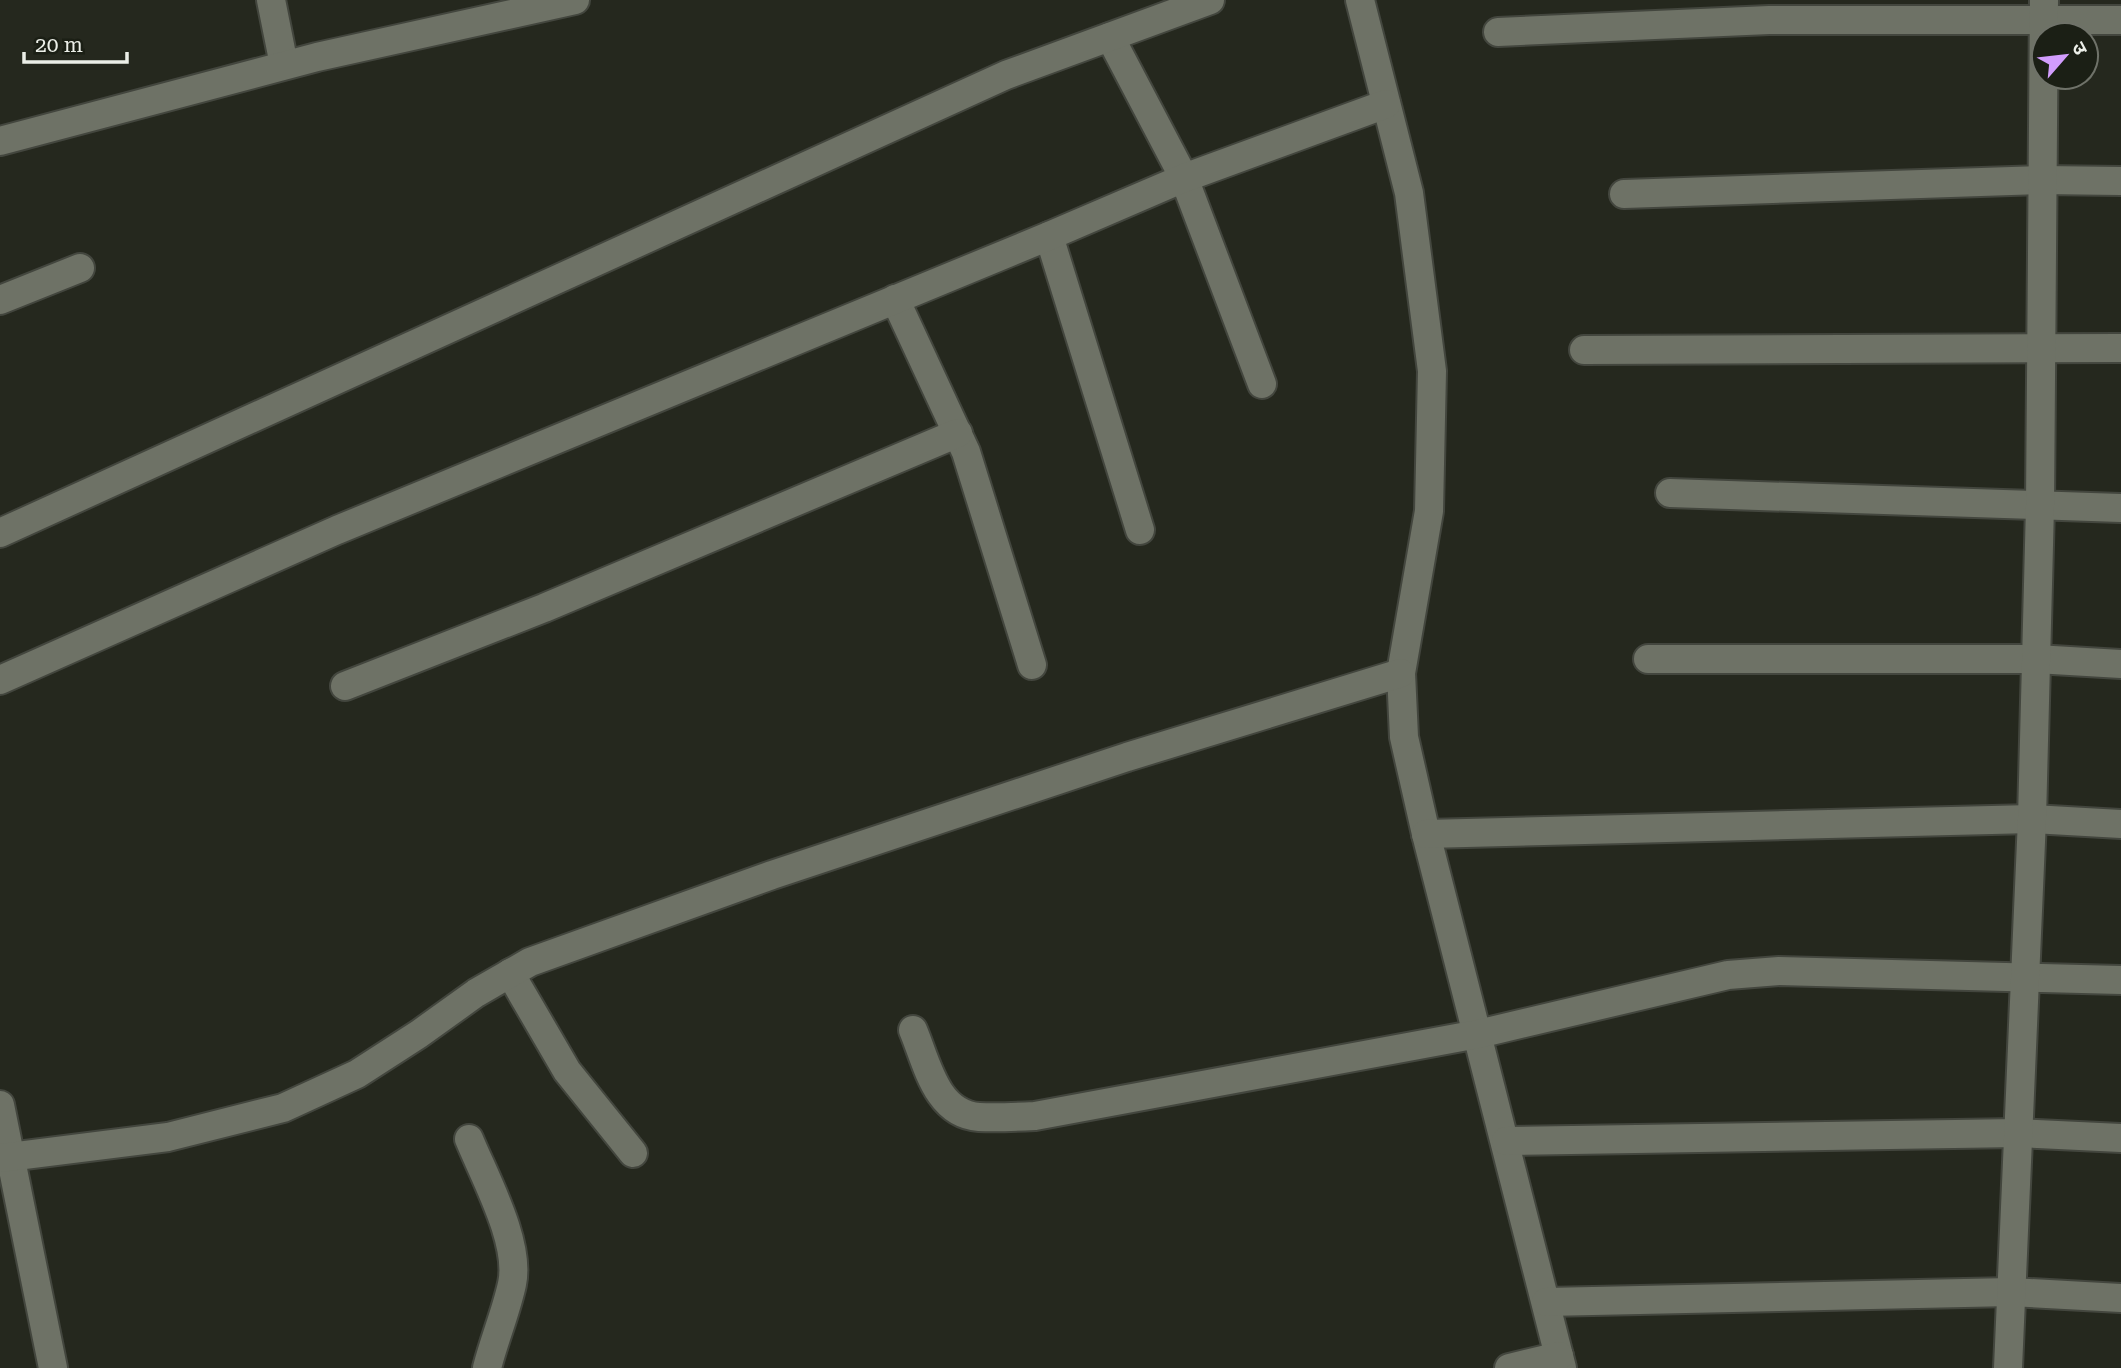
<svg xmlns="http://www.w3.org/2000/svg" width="2121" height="1368" font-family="'Roboto Serif','Noto Sans Devanagari',serif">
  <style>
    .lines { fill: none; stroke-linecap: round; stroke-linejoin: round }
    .minor-casing { stroke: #43463e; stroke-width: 32 }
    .minor { stroke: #6e7266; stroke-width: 28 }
  </style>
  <rect width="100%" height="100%" fill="#25281e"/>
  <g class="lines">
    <g class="minor-casing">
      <g id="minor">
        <polyline points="271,0 284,65"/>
        <polyline points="1360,0 1409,193 1432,371 1429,511 1401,673 1404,737 1426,834 1562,1368"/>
        <polyline points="1498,32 1769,20 2121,20"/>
        <polyline points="1110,37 1184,178 1262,384"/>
        <polyline points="0,141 317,57 575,0"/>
        <polyline points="1624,194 2042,180 2121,181"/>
        <polyline points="1049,236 1140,530"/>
        <polyline points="895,299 966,452 1032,665"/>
        <polyline points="0,300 80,268"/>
        <polyline points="1584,350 2121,348"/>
        <polyline points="1670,493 2121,508"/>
        <polyline points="0,533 1006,75 1210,0"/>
        <polyline points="1648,659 2036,659 2121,664"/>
        <polyline points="0,680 337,530 1049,236 1184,178 1386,104"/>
        <polyline points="345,686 544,608 958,433"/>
        <polyline points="1426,834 2032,819 2121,824"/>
        <polyline points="510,973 567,1071 633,1153"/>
        <path d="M913 1030C927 1063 936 1114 979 1117 997 1118 1016 1117 1035 1116L1478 1034 1728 975 1779 971 2121 980"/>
        <polyline points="0,1105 53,1368"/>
        <path d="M469 1139C485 1178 521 1243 512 1284 506 1312 494 1340 487 1368"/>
        <polyline points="1506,1141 2018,1133 2121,1138"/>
        <polyline points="0,1158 168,1137 283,1108 357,1074 419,1034 476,993 530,962 772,875 1127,757 1401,673"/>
        <polyline points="1546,1302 2011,1292 2121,1298"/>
        <polyline points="1509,1368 1559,1356"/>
        <polyline points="2008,1368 2032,819 2040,506 2044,0"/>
      </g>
    </g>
    <use href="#minor" class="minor"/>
  </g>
  <g transform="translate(2065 56) rotate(62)"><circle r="33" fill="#1b1f15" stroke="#6f7269" stroke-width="2"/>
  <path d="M0-5L12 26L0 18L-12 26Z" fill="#d29dfd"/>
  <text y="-10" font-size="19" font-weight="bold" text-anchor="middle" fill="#ecefe8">उ</text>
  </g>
  <path d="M24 52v10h103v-10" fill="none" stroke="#ecefe8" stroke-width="3.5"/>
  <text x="35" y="52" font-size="21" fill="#ecefe8" stroke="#1b1f15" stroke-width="5" paint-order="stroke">20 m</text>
</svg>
